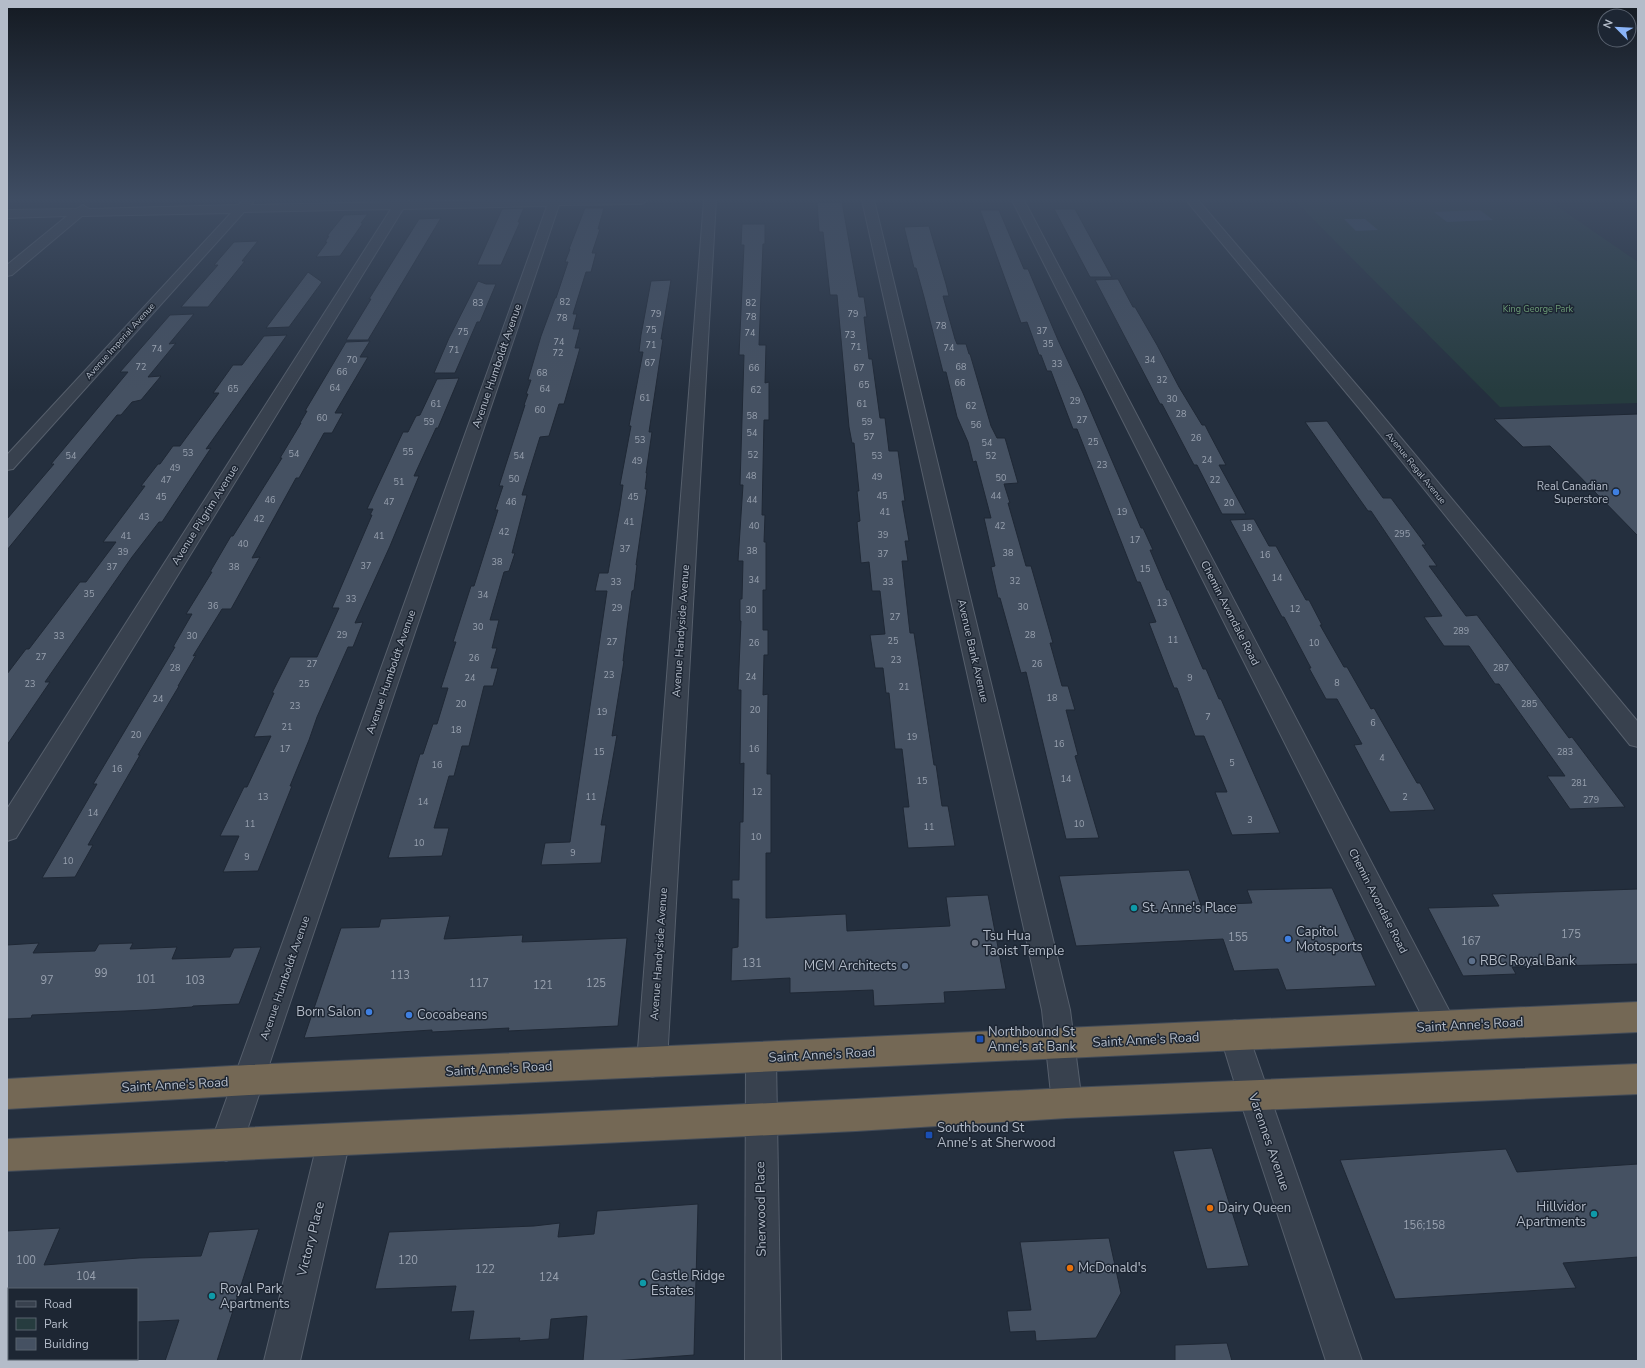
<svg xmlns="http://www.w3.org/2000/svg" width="1645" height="1368" font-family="'Nunito Sans',sans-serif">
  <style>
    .green { fill: #263c3f }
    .water { fill: #394c67 }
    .building { fill: #455162; stroke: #1f2835 }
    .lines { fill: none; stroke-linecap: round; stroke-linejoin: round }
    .minor-casing { stroke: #565f6c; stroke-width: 2 }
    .highway-casing { stroke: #434c59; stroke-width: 2 }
    .minor { fill: #38414e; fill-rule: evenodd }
    .highway { fill: #746855; fill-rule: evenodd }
    .shop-dot { fill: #3f7fe0; stroke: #1d2633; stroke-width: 1.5 }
    .culture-dot { fill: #0f9aa8; stroke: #1d2633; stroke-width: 1.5 }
    .worship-dot { fill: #6b7280; stroke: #1d2633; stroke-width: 1.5 }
    .service-dot { fill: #5c6f8a; stroke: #1d2633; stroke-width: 1.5 }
    .transit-dot { fill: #1a4fb4; stroke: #1d2633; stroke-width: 1.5 }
    .food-dot { fill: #e8710a; stroke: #1d2633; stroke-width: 1.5 }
    .labels { text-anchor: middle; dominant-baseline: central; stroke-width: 3; stroke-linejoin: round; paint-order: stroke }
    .number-label { font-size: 9px; fill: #98a1af }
    .far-park-label { font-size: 9px; fill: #6b9a76; stroke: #1d2633 }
    .far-street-label { font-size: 9px; fill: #b4bcc9; stroke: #1d2633 }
    .street-label { font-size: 11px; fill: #b4bcc9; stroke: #1d2633 }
    .poi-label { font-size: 11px; fill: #b4bcc9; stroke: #1d2633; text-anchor: end }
    .near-number-label { font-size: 11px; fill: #98a1af }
    .near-poi-label { font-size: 13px; fill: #b4bcc9; stroke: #1d2633; text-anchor: start }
    .near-street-label { font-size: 13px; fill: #b4bcc9; stroke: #1d2633 }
  </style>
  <rect width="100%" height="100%" fill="#242f3e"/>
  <polygon class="green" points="1294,200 1548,200 1638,262 1638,403 1500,407"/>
  <g class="water">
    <polygon points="1480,210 1493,220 1447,222 1434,212"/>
    <polygon points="1344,219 1365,219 1378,230 1356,231"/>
  </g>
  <g class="building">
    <polygon points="817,202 842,202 859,297 864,297 867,317 864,317 869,359 872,359 880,418 885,418 889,451 898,451 905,501 902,501 909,541 905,541 908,561 902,561 910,633 914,633 934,765 936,765 942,806 948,806 955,846 908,848 903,807 909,807 902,749 895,749 889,693 886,693 883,668 875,668 870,635 885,634 880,591 872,591 869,562 861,563 857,522 860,521 857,491 859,491 854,443 852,443 849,427 837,295 830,295 823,232 819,232"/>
    <polygon points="524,208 518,222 520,222 501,265 477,265 502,209"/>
    <polygon points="585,208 604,208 598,229 600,229 592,253 596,253 591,272 586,272 573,314 577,314 573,329 580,329 575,348 580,348 564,404 559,404 549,436 540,437 522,495 527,495 512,553 515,553 509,571 504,572 490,620 499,620 492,648 497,648 491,668 498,668 493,686 484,686 469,746 462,746 454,776 449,776 434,828 449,828 442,856 388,858 420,754 423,754 433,724 437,724 448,688 441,688 456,642 453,642 471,586 474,586 498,510 495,510 503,486 499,486 525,405 524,405 528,394 526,394 531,380 528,380 541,336 555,298 556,298 568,262 565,262 570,249 569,249"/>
    <polygon points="1054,209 1075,209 1112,277 1090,277"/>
    <polygon points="980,210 999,210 1024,269 1028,269 1058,340 1083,393 1141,528 1143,528 1153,550 1150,550 1167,590 1169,590 1203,669 1206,669 1219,699 1221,699 1280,833 1232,835 1215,792 1227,792 1204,736 1195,736 1177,688 1174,688 1149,623 1156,622 1140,582 1137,582 1077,429 1073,429 1051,371 1047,371 1041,355 1039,355 1027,322 1021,323"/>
    <polygon points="368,214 361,223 363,223 340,256 316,257 327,242 325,242 329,236 327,236 344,215"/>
    <polygon points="441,218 368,340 346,340 371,299 369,299 419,219"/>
    <polygon points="742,224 765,224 765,244 763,244 759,345 766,345 765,383 769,382 769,420 764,420 762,515 765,515 764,542 766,542 766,590 763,590 763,630 768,630 768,655 764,655 763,695 768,694 767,774 771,774 771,853 766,853 766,918 846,914 847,931 950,926 946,897 988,895 1006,989 944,992 945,1003 874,1006 873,990 790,993 790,978 731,981 732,948 738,947 739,899 732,899 732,880 739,880 740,822 743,822 744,763 740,764 741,690 738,690 741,621 740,621 740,599 742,599 743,561 738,561 743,485 740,485 744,355 739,355 744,245 741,245"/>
    <polygon points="929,226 946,284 949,296 943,296 955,339 957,344 966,344 969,354 970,354 991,426 997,438 1005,438 1018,483 1004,484 1010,503 1008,503 1026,566 1031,566 1053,643 1050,643 1062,686 1068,686 1075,710 1066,710 1078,755 1075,756 1099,838 1066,839 1026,672 1021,673 1000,598 998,598 991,567 995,566 984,518 991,518 976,461 973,462 968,442 957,417 946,372 943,372 924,297 916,268 914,268 904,227"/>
    <polygon points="258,241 242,261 245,261 208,307 181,307 218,265 214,265 234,242"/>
    <polygon points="308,272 322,282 289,327 266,328"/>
    <polygon points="1118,279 1133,307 1135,307 1157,345 1179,387 1202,425 1205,425 1209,433 1226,465 1219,465 1246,514 1222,514 1197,465 1194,465 1172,423 1162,404 1160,404 1095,280"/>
    <polygon points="671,280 661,339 663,339 649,432 652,432 646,473 647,473 645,489 647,489 636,565 637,565 634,590 632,591 627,628 623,661 624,661 612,736 617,735 601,825 606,825 601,863 541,865 545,843 570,842 607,591 595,591 599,573 608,573 620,506 623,485 620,485 631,426 629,426 643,352 639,352 641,335 651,281"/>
    <polygon points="478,281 486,284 496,284 480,322 477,322 455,373 434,373 449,338"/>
    <polygon points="194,314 169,344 176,343 148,377 161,376 141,400 132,402 121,415 117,415 7,550 7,519 54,464 51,464 128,372 120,372 170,315"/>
    <polygon points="287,335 206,449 211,448 162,522 159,522 132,557 45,682 50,682 7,745 7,674 26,649 29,649 80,582 86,582 116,542 103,542 145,486 141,486 158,464 160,464 173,446 180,446 219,393 213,393 233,365 242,365 264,336"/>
    <polygon points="370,341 360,357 368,357 335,413 343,413 332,433 324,433 299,478 296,478 252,558 260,557 231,609 222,609 193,656 196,655 178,686 179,686 138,755 140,755 88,845 93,845 75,877 42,878 97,784 93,784 175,647 173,647 192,614 186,614 212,572 210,572 231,536 233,536 282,458 280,458 301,423 300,423 307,411 305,411 346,342"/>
    <polygon points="459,378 438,428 436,428 414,476 419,476 390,546 355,623 363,622 353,647 348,647 317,717 309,740 290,786 292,786 258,871 223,872 239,836 220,836 244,787 247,787 271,736 254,737 274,693 272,693 290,657 317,657 339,608 332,608 372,515 370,515 373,509 367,509 403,432 408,432 416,416 420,415 437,379"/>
    <polygon points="1638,414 1638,536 1550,446 1523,447 1494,419"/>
    <polygon points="1327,421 1383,498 1391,498 1426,545 1422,545 1437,566 1429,566 1466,616 1477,615 1569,738 1572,737 1625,807 1570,809 1547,776 1565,776 1499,684 1495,684 1469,646 1444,646 1424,617 1442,616 1371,511 1368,511 1305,422"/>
    <polygon points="1254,519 1269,546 1276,546 1306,600 1309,600 1322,625 1320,625 1344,667 1347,667 1371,709 1374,708 1378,715 1417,783 1420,783 1435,810 1390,812 1354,745 1362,744 1337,699 1326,699 1309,668 1311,668 1284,617 1282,617 1230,520"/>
    <polygon points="1189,870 1201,905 1252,903 1247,890 1332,888 1376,986 1286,990 1278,969 1234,971 1223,939 1076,946 1059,876"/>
    <polygon points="1638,889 1638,964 1512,967 1516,974 1463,976 1428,908 1499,906 1492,894"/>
    <polygon points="450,916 444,939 523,935 522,942 627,938 618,1026 508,1031 509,1028 432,1032 432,1030 304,1038 341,928 379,927 381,919"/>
    <polygon points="39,943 33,953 95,951 99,944 133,943 130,949 177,947 172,959 230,957 234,948 261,947 239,1004 193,1006 192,1007 148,1010 32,1015 31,1018 7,1019 7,945"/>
    <polygon points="1212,1148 1249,1266 1207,1269 1173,1151"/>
    <polygon points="1506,1149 1517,1172 1638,1164 1638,1257 1563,1263 1576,1288 1395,1299 1340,1160"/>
    <polygon points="698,1204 694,1355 613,1361 583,1361 587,1316 551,1319 549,1339 519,1341 520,1338 469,1340 474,1311 451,1312 456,1286 375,1289 389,1232 534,1226 560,1223 558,1237 594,1234 597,1211"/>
    <polygon points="60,1228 44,1265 139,1258 201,1256 209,1232 259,1229 217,1361 165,1361 179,1320 137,1322 137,1289 7,1289 7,1231"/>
    <polygon points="1109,1238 1121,1293 1096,1338 1036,1341 1035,1331 1010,1332 1007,1311 1031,1310 1020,1242"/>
    <polygon points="1227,1343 1232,1361 1175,1361 1175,1345"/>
  </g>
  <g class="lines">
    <g class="minor-casing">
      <g id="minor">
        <polygon points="243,200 253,200 254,201 251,205 396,202 397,200 409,200 408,202 494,200 647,200 645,202 641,204 559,205 242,1145 237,1156 226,1161 215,1156 210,1145 547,206 403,209 16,838 7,841 7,809 391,209 244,212 13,469 7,470 7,455 231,213 82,216 12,275 7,276 7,265 67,216 7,218 7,210 76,209 83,205 89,209 238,205"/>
        <polygon points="704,200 716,200 667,1062 663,1073 652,1077 641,1073 637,1062"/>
        <polygon points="862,200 874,200 1070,1010 1082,1103 1078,1114 1067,1118 1056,1114 1052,1103 1042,1010"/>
        <polygon points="1012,200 1024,200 1452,1016 1457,1026 1452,1036 1442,1041 1432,1036"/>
        <polygon points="1186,200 1198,200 1371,402 1638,722 1638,747 1630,745 1359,408"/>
        <polygon points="1235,1020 1245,1025 1362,1361 1326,1361 1239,1097 1220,1035 1225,1025"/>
        <polygon points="761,1043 772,1047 776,1058 781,1361 745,1361 746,1058 750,1047"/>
        <polygon points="334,1124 345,1129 350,1140 300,1361 264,1361 318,1140 323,1129"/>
      </g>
    </g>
    <g class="highway-casing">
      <g id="highway">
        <polygon points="1638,1002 1638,1032 249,1095 7,1109 7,1079 249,1065"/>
        <polygon points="1638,1064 1638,1094 1067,1118 856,1131 7,1171 7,1139 856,1099 1067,1088"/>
      </g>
    </g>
    <use href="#minor" class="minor"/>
    <use href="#highway" class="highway"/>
  </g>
  <linearGradient id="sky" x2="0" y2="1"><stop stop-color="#141a22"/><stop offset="0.51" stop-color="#3f4d63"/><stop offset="1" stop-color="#3f4d63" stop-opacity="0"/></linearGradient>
  <rect width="1645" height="391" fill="url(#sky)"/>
  <g class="shop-dot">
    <circle cx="1616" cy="492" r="4"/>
    <circle cx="1288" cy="939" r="4"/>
    <circle cx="369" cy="1012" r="4"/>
    <circle cx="409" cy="1015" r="4"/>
  </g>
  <g class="culture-dot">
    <circle cx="1134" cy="908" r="4"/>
    <circle cx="1594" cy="1214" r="4"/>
    <circle cx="643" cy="1283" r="4"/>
    <circle cx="212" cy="1296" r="4"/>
  </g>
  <circle class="worship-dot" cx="975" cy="943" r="4"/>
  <g class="service-dot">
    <circle cx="1472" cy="961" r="4"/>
    <circle cx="905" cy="966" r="4"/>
  </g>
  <g class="transit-dot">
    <rect x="976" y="1035" width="8" height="8" rx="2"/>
    <rect x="925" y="1131" width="8" height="8" rx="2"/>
  </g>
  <g class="food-dot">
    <circle cx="1210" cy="1208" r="4"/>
    <circle cx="1070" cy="1268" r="4"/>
  </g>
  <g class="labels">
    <g class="number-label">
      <text x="565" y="302">82</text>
      <text x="478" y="303">83</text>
      <text x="751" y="303">82</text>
      <text x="656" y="314">79</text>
      <text x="853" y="314">79</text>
      <text x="751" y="317">78</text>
      <text x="562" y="318">78</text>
      <text x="941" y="326">78</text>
      <text x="651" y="330">75</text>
      <text x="1042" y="331">37</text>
      <text x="463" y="332">75</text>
      <text x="750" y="333">74</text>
      <text x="850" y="335">73</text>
      <text x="559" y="342">74</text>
      <text x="1048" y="344">35</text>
      <text x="651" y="345">71</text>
      <text x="856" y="347">71</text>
      <text x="949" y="348">74</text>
      <text x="157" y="349">74</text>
      <text x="454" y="350">71</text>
      <text x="558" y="353">72</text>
      <text x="352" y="360">70</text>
      <text x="1150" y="360">34</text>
      <text x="650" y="363">67</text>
      <text x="1057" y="364">33</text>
      <text x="141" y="367">72</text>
      <text x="961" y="367">68</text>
      <text x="754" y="368">66</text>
      <text x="859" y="368">67</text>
      <text x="342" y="372">66</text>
      <text x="542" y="373">68</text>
      <text x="1162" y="380">32</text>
      <text x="960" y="383">66</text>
      <text x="864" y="385">65</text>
      <text x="335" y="388">64</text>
      <text x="233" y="389">65</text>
      <text x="545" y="389">64</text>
      <text x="756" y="390">62</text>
      <text x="645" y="398">61</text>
      <text x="1172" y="399">30</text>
      <text x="1075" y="401">29</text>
      <text x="436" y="404">61</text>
      <text x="862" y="404">61</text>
      <text x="971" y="406">62</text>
      <text x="540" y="410">60</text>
      <text x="1181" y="414">28</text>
      <text x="752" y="416">58</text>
      <text x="322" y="418">60</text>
      <text x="1082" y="420">27</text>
      <text x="429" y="422">59</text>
      <text x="867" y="422">59</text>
      <text x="976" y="425">56</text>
      <text x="752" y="433">54</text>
      <text x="869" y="437">57</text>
      <text x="1196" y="438">26</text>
      <text x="640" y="440">53</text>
      <text x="1093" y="442">25</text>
      <text x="987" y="443">54</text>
      <text x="408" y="452">55</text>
      <text x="188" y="453">53</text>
      <text x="294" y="454">54</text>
      <text x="753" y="455">52</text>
      <text x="71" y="456">54</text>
      <text x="519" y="456">54</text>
      <text x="877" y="456">53</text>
      <text x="991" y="456">52</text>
      <text x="1207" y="460">24</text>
      <text x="637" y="461">49</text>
      <text x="1102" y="465">23</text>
      <text x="175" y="468">49</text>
      <text x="751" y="476">48</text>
      <text x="877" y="477">49</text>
      <text x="1001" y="478">50</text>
      <text x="514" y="479">50</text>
      <text x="166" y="480">47</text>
      <text x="1215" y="480">22</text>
      <text x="399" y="482">51</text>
      <text x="882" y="496">45</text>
      <text x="996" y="496">44</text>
      <text x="161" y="497">45</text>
      <text x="633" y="497">45</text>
      <text x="270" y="500">46</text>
      <text x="752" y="500">44</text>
      <text x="389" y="502">47</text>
      <text x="511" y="502">46</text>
      <text x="1229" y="503">20</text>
      <text x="885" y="512">41</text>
      <text x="1122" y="512">19</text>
      <text x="144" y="517">43</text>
      <text x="259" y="519">42</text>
      <text x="629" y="522">41</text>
      <text x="754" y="526">40</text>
      <text x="1000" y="526">42</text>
      <text x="1247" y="528">18</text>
      <text x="504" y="532">42</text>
      <text x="1402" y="534">295</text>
      <text x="883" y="535">39</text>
      <text x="126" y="536">41</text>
      <text x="379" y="536">41</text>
      <text x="1135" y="540">17</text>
      <text x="243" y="544">40</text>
      <text x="625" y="549">37</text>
      <text x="752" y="551">38</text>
      <text x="123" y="552">39</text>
      <text x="1008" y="553">38</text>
      <text x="883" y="554">37</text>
      <text x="1265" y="555">16</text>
      <text x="497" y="562">38</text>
      <text x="366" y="566">37</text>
      <text x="112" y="567">37</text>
      <text x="234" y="567">38</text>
      <text x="1145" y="569">15</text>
      <text x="1277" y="578">14</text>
      <text x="754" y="580">34</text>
      <text x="1015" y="581">32</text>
      <text x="616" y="582">33</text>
      <text x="888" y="582">33</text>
      <text x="89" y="594">35</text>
      <text x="483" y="595">34</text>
      <text x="351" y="599">33</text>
      <text x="1162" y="603">13</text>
      <text x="213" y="606">36</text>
      <text x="1023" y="607">30</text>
      <text x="617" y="608">29</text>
      <text x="1295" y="609">12</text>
      <text x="751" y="610">30</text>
      <text x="895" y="617">27</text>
      <text x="478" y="627">30</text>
      <text x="1461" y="631">289</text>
      <text x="342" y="635">29</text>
      <text x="1030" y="635">28</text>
      <text x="59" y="636">33</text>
      <text x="192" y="636">30</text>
      <text x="1173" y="640">11</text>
      <text x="893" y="641">25</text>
      <text x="612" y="642">27</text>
      <text x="754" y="643">26</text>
      <text x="1314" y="643">10</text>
      <text x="41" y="657">27</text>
      <text x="474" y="658">26</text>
      <text x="896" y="660">23</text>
      <text x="312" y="664">27</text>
      <text x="1037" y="664">26</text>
      <text x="175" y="668">28</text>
      <text x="1501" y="668">287</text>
      <text x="609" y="675">23</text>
      <text x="751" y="677">24</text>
      <text x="470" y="678">24</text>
      <text x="1190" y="678">9</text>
      <text x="1337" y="683">8</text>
      <text x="30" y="684">23</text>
      <text x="304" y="684">25</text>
      <text x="904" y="687">21</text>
      <text x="1052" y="698">18</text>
      <text x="158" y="699">24</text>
      <text x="461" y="704">20</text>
      <text x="1529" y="704">285</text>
      <text x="295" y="706">23</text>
      <text x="755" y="710">20</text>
      <text x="602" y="712">19</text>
      <text x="1208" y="717">7</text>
      <text x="1373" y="723">6</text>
      <text x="287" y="727">21</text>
      <text x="456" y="730">18</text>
      <text x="136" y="735">20</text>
      <text x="912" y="737">19</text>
      <text x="1059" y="744">16</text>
      <text x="285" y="749">17</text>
      <text x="754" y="749">16</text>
      <text x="599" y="752">15</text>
      <text x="1565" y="752">283</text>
      <text x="1382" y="758">4</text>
      <text x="1232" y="763">5</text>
      <text x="437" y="765">16</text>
      <text x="117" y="769">16</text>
      <text x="1066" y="779">14</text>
      <text x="922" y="781">15</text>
      <text x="1579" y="783">281</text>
      <text x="757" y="792">12</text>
      <text x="263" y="797">13</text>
      <text x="591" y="797">11</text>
      <text x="1405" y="797">2</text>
      <text x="1591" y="800">279</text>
      <text x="423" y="802">14</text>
      <text x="93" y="813">14</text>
      <text x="1250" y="820">3</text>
      <text x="250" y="824">11</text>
      <text x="1079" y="824">10</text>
      <text x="929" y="827">11</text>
      <text x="756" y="837">10</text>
      <text x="419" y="843">10</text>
      <text x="573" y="853">9</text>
      <text x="247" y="857">9</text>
      <text x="68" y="861">10</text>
    </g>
    <g class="far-park-label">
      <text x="1538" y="309">King George Park</text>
    </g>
    <g class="far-street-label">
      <text transform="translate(120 341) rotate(-48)">Avenue Imperial Avenue</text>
      <text transform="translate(1416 468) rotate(51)">Avenue Regal Avenue</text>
    </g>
    <g class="street-label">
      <text transform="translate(497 366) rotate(-71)">Avenue Humboldt Avenue</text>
      <text transform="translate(205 515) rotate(-58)">Avenue Pilgrim Avenue</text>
      <text transform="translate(1230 613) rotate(63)">Chemin Avondale Road</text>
      <text transform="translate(681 631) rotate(-86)">Avenue Handyside Avenue</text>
      <text transform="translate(973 651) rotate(77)">Avenue Bank Avenue</text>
      <text transform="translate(391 672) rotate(-71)">Avenue Humboldt Avenue</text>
      <text transform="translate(1378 901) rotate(63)">Chemin Avondale Road</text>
      <text transform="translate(659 954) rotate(-86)">Avenue Handyside Avenue</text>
      <text transform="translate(285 978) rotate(-71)">Avenue Humboldt Avenue</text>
    </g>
    <g class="poi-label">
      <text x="1608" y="486">Real Canadian<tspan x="1608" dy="13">Superstore</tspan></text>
    </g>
    <g class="near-number-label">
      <text x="1571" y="934">175</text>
      <text x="1238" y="937">155</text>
      <text x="1471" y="941">167</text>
      <text x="752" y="963">131</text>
      <text x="101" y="973">99</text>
      <text x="400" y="975">113</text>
      <text x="146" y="979">101</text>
      <text x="47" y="980">97</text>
      <text x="195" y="980">103</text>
      <text x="479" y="983">117</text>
      <text x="596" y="983">125</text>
      <text x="543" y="985">121</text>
      <text x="1424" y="1225">156;158</text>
      <text x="26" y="1260">100</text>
      <text x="408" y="1260">120</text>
      <text x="485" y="1269">122</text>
      <text x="86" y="1276">104</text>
      <text x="549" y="1277">124</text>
    </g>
    <g class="near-poi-label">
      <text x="1142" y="908">St. Anne's Place</text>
      <text x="1296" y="932">Capitol<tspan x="1296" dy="15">Motosports</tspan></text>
      <text x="983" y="936">Tsu Hua<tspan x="983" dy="15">Taoist Temple</tspan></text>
      <text x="1480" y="961">RBC Royal Bank</text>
      <text x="897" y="966" text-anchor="end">MCM Architects</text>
      <text x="361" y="1012" text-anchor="end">Born Salon</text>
      <text x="417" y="1015">Cocoabeans</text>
      <text x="988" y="1032">Northbound St<tspan x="988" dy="15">Anne's at Bank</tspan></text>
      <text x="937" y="1128">Southbound St<tspan x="937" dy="15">Anne's at Sherwood</tspan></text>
      <text x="1586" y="1207" text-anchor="end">Hillvidor<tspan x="1586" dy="15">Apartments</tspan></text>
      <text x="1218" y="1208">Dairy Queen</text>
      <text x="1078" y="1268">McDonald's</text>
      <text x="651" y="1276">Castle Ridge<tspan x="651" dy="15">Estates</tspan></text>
      <text x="220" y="1289">Royal Park<tspan x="220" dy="15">Apartments</tspan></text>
    </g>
    <g class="near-street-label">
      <text transform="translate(1470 1025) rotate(-3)">Saint Anne's Road</text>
      <text transform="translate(1146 1040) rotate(-3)">Saint Anne's Road</text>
      <text transform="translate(822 1055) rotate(-3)">Saint Anne's Road</text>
      <text transform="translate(499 1069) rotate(-3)">Saint Anne's Road</text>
      <text transform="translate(175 1085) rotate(-3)">Saint Anne's Road</text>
      <text transform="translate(1269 1142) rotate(71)">Varennes Avenue</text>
      <text transform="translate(761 1209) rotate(-91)">Sherwood Place</text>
      <text transform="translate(311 1239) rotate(-76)">Victory Place</text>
    </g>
  </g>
  <rect width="1645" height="1368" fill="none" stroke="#b4bcc9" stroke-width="16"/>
  <rect x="8" y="1288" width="130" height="72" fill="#1d2633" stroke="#59626f"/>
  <rect x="16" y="1301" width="20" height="6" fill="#38414e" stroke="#59626f"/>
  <text x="44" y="1308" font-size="12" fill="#b4bcc9">Road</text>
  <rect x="16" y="1318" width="20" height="12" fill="#263c3f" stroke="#59626f"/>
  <text x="44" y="1328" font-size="12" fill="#b4bcc9">Park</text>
  <rect x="16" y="1338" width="20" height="12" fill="#455162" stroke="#59626f"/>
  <text x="44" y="1348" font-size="12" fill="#b4bcc9">Building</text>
  <g transform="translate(1617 28) rotate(294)"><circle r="19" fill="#1d2633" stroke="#59626f"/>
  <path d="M0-3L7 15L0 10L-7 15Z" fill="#8ab4f8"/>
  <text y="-6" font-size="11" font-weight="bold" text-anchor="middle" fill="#b4bcc9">N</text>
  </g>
</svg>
